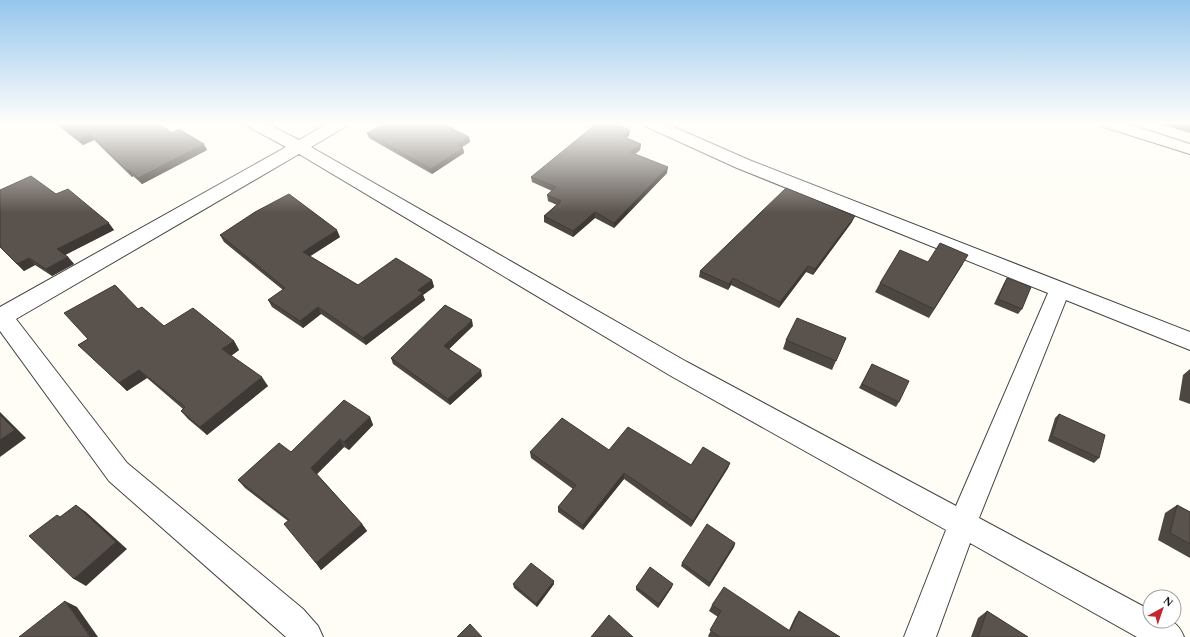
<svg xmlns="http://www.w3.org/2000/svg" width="1190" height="637" font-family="Spectral,serif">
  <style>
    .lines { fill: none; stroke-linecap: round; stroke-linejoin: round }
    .minor-casing { stroke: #444; stroke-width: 2 }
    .minor { fill: #fff; fill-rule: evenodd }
    .wall { fill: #4d4742 }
    .shaded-wall { fill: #3f3936 }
    .building { fill: #5a524d; stroke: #3f3936 }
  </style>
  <rect width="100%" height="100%" fill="#fffdf5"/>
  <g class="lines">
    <g class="minor-casing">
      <g id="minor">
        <path d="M247 124H268L299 140 327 124H347L345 127 311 147 687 362 956 506 1048 293 737 168 647 127 645 124H667L749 160 1190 332V350L1066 300 979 518 1150 610V621C1169 621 1176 618 1184 637H1137L970 543 936 637H904L946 530 671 376 299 154 16 319 127 463 303 609 318 626 323 637H286L109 481 0 331V307L286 147 249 127Z"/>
        <polygon points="1102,124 1128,124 1190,144 1190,154 1104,127"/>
      </g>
    </g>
    <use href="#minor" class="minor"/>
  </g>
  <g class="wall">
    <polygon points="56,124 160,124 172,133 207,150 142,184 133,176 132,177 94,140 83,145"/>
    <polygon points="1159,124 1190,124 1190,133"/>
    <polygon points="367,133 469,137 470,142 461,147 463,148 464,153 432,174 369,138"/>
    <polygon points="629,136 626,138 641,144 640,150 635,154 667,173 614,228 595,218 573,237 544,222 544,216 557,205 548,201 547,195 552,191 532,182 531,177"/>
    <polygon points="0,190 56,194 114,230 65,255 68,257 74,264 52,276 35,265 24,271 0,247 1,246 0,245"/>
    <polygon points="852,222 813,275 806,272 779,308 731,285 728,290 699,277 700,271"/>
    <polygon points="220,235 340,237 310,256 358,285 432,280 434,287 423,295 425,300 366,345 321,314 303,328 272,307 268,300 283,290 224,242"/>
    <polygon points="928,262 963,264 929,318 875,292 880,283"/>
    <polygon points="1007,278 1022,309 1018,314 994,304 1004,283"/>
    <polygon points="138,309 164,326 234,341 239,350 231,356 268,386 207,435 188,419 181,411 183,409 147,378 127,391 87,353 78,345"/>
    <polygon points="473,326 449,349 482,376 450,405 393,364 391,358"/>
    <polygon points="846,338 832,370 783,349 786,340"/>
    <polygon points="872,364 899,402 896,407 859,388"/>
    <polygon points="1190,369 1190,404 1179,400 1183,375"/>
    <polygon points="1059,414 1099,458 1094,463 1048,441 1055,418"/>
    <polygon points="370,417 373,425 349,450 344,447 317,474 362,524 367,531 321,570 316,563 288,521 245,488 238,480 291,452"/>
    <polygon points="609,450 691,465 730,463 728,468 691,527 624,479 583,530 558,512 558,507 573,489 531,458 530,452"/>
    <polygon points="1177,505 1190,512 1190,558 1158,540 1165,513"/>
    <polygon points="735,543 734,547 709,587 681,566 682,563"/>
    <polygon points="513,584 554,584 537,607 514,588"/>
    <polygon points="636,587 672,587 658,608 636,590"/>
    <polygon points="712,605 789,630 795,617 799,611 840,637 709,637 708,636 718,617 709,611"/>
    <polygon points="987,611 1028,637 971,637 978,618"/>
  </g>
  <g class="shaded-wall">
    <polygon points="630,130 629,136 622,141 622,136"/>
    <polygon points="90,134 94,140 83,145 79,139"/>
    <polygon points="469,137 470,142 458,150 457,145"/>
    <polygon points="204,144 207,150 142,184 138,178"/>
    <polygon points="641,144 640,150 630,158 630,152"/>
    <polygon points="463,148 464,153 432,174 431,169"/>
    <polygon points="668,167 667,173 614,228 614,223"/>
    <polygon points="129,170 133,176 132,177 128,171"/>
    <polygon points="595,212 595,218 573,237 573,231"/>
    <polygon points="855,216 852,222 813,275 815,269"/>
    <polygon points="109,223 114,230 63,256 57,249"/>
    <polygon points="337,230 340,237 306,259 303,252"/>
    <polygon points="68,257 74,264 52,276 46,269"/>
    <polygon points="29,258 35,265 24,271 17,264"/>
    <polygon points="808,266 806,272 779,308 780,302"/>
    <polygon points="733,278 731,285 728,290 729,284"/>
    <polygon points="432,280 434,287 423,295 425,300 366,345 363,338 418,290"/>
    <polygon points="318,307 321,314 303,328 300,321"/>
    <polygon points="472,320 473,326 446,352 444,346"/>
    <polygon points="234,341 239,350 228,358 222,349"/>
    <polygon points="139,370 147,378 127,391 119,383"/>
    <polygon points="481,370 482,376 450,405 448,399"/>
    <polygon points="262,377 268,386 207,435 200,427"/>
    <polygon points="0,412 26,438 0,457"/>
    <polygon points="370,417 373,425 349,450 344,442"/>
    <polygon points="340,439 344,447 316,475 311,468"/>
    <polygon points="730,463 728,468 691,527 693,521"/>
    <polygon points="624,473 624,479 583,530 583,525"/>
    <polygon points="76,505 86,512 127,549 86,586 74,579"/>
    <polygon points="362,524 367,531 321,570 316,563"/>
    <polygon points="735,543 734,547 709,587 710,583"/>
    <polygon points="554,581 554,584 537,607 536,604"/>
    <polygon points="673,584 672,587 658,608 659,604"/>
    <polygon points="65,601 77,607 98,637 90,637"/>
  </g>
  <g class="building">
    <polygon points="59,124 160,124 172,133 179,129 204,144 138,178 129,170 128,171 90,134 79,139"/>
    <polygon points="383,124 444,124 469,137 457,145 463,148 431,169 367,133"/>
    <polygon points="596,124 616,124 630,130 622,136 641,144 630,152 668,167 614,223 595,212 573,231 544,216 561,201 547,195 556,187 531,177"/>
    <polygon points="1181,124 1190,124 1190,127"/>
    <polygon points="31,176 56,194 68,189 109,223 57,249 68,257 46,269 29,258 17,264 0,247 1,245 0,244 0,190"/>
    <polygon points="786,188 855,216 815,269 808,266 780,302 733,278 729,284 700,271"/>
    <polygon points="289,194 337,230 303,252 358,285 396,258 432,280 418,290 423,293 363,338 318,307 300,321 268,300 285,288 220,235 255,212"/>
    <polygon points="940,243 968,255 934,309 880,283 900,250 928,262"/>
    <polygon points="1007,278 1031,287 1022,309 998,299"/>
    <polygon points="115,285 138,309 142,307 164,326 193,308 234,341 222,349 262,377 200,427 181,411 185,407 139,370 119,383 78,345 88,339 64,313"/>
    <polygon points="445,305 472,320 444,346 481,370 448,399 391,358"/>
    <polygon points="797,318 846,338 836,361 786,340"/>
    <polygon points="872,364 909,381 899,402 862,384"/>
    <polygon points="344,400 370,417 344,442 340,439 311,468 362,524 316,563 284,524 289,520 238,480 279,443 291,452"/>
    <polygon points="1059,414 1105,435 1099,458 1052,436"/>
    <polygon points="0,415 15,430 0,440"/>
    <polygon points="562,418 609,450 628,427 691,465 703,447 730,463 693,521 624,473 583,525 558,507 576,485 530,452"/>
    <polygon points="76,505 116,542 74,579 29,536 57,515 60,517"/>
    <polygon points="1177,505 1190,512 1190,544 1170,533"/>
    <polygon points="707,524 735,543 710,583 682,563"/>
    <polygon points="531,563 554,581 536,604 513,584"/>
    <polygon points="650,567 673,584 659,604 636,587"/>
    <polygon points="724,587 790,631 799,611 840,637 720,637 710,630 721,611 712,605"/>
    <polygon points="65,601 90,637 19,637"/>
    <polygon points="987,611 1028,637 978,637"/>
    <polygon points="609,615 633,637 591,637"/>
    <polygon points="470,624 482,637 457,637"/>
  </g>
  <linearGradient id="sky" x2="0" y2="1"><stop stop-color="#95c6ee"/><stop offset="0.58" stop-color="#fffefa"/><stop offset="1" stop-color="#fffefa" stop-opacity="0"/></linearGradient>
  <rect width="1190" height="213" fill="url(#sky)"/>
  <g transform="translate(1162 609) rotate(40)"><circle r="19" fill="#ffffff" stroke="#a0a0a0"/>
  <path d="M0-3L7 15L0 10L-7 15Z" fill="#c4262e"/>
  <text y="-6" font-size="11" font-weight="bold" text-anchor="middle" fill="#111111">N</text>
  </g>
</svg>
